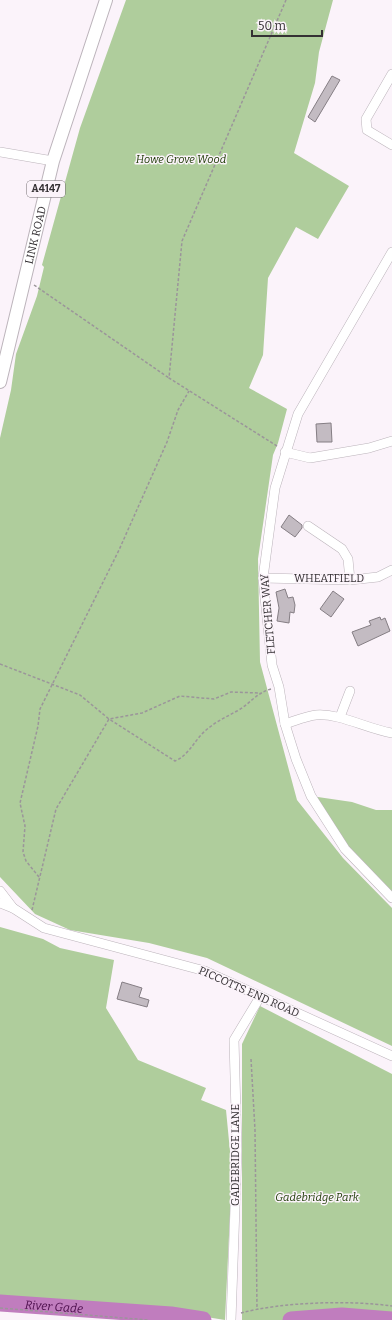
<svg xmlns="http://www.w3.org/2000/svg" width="392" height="1320" font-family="Bitter,serif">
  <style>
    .green { fill: #afcd9c }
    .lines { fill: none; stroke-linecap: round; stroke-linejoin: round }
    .river { stroke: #c07dbe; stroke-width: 17 }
    .building { fill: #c3bbc2; stroke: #857e84 }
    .minor-casing { stroke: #bcb4bb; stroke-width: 10 }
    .major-casing { stroke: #bcb4bb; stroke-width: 14 }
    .path { stroke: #9b959a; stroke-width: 1.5; stroke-dasharray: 3 2; stroke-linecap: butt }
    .minor { stroke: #fff; stroke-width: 9 }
    .major { stroke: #fff; stroke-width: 12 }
    .labels { text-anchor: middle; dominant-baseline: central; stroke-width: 3; stroke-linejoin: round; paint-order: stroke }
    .shield { fill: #fbf3fa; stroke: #706b6f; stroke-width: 1 }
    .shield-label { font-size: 10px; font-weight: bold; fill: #353134 }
    .park-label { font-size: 11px; font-style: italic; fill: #1a3800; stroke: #fbf3fa }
    .street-label { font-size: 11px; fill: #353134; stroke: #fbf3fa }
    .water-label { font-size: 12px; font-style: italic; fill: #4d0f4d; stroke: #fbf3fa }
  </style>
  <rect width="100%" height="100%" fill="#fbf3fa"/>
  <g class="green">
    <polygon points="126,0 333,0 319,52 315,83 294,153 349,186 318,239 296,227 268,278 263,355 249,388 287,409 278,443 273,455 258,559 260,662 297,800 343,858 392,908 392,1046 207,958 149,943 70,930 35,914 0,877 0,438 11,390 16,354 37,296 44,267 42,265 80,128"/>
    <polygon points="311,796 352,802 376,810 392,810 392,898 345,849"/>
    <polygon points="0,927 43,939 60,948 114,960 106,1008 138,1060 206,1088 201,1100 226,1110 232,1172 225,1320 194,1315 72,1307 0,1301"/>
    <polygon points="260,1006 392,1074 392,1320 242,1320 242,1044"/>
  </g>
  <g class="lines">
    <g class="river">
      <path id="s1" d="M0 1303 171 1315 203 1320"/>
      <polyline points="291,1320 342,1316 392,1320"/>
    </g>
  </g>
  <g class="building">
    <polygon points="332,76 340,80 315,122 308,117"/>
    <polygon points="331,423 332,442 317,442 316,424"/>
    <polygon points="289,515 302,525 302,528 295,537 281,527"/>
    <polygon points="285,589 288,598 293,597 295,605 294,613 290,612 289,623 277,621 279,608 276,592"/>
    <polygon points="333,591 344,599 331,617 320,609"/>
    <polygon points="380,617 381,620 385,618 390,631 358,646 352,632 371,625 369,621"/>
    <polygon points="122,982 142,988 139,997 149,1000 147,1007 117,999"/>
  </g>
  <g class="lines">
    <g class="minor-casing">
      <g id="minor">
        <polyline points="392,74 366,119 367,130 392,145"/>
        <polyline points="0,152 53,161"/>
        <polyline points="392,252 298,414 275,488 263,578 272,665 279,687 285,724 296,759 311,796 345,849 392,898"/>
        <polyline points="285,452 310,458 369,448 392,441"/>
        <polyline points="308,526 342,549 348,559 350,580"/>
        <polyline points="263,578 350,580 378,577 392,570"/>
        <polyline points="340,717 350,691"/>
        <path d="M285 724C295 721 306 716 316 715 340 713 367 729 392 733"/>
        <polyline points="0,891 13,908"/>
        <polyline points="0,903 13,908 44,928 205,971 392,1056"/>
        <polyline points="231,1320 237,1150 234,1040 260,997"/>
      </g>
    </g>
    <g class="major-casing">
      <g id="major">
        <path id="s2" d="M0 382 53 161 106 0"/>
      </g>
    </g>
    <g class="path">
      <polyline points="34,285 169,378"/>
      <polyline points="277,446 169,378 182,241 286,0"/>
      <polyline points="0,664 80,695 109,719 142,713 180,696 214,699 231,692 260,693"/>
      <polyline points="39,877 26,861 23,852 25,826 20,803 38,726 40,709 119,550 167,442 178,410 189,391"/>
      <path d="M32 910 56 809 109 719 175 761C189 755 194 741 205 731 215 722 226 717 237 711 250 704 256 693 271 689"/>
      <polyline points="251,1059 255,1130 257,1309"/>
      <polyline points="0,1308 149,1320"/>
      <path d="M241 1313C281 1302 350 1300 392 1306"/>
    </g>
    <use href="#minor" class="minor"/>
    <use href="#major" class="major"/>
  </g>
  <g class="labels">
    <rect class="shield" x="27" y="181" width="38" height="16" rx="3"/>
    <g class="shield-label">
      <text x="46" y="189">A4147</text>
    </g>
    <g class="park-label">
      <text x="181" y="159">Howe Grove Wood</text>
      <text x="317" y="1197">Gadebridge Park</text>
    </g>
    <g class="street-label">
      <text stroke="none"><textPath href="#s2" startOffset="151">LINK ROAD</textPath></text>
      <text x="329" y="578">WHEATFIELD</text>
      <text transform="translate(268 614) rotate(-95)">FLETCHER WAY</text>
      <text transform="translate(249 992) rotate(24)">PICCOTTS END ROAD</text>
      <text transform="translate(235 1155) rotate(-90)">GADEBRIDGE LANE</text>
    </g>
    <g class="water-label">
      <text stroke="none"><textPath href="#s1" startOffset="54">River Gade</textPath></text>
    </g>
  </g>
  <path d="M252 30v6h70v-6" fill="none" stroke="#353134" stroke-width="2"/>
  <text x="258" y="30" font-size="12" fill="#353134" stroke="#fbf3fa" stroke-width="3" paint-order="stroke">50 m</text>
</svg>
